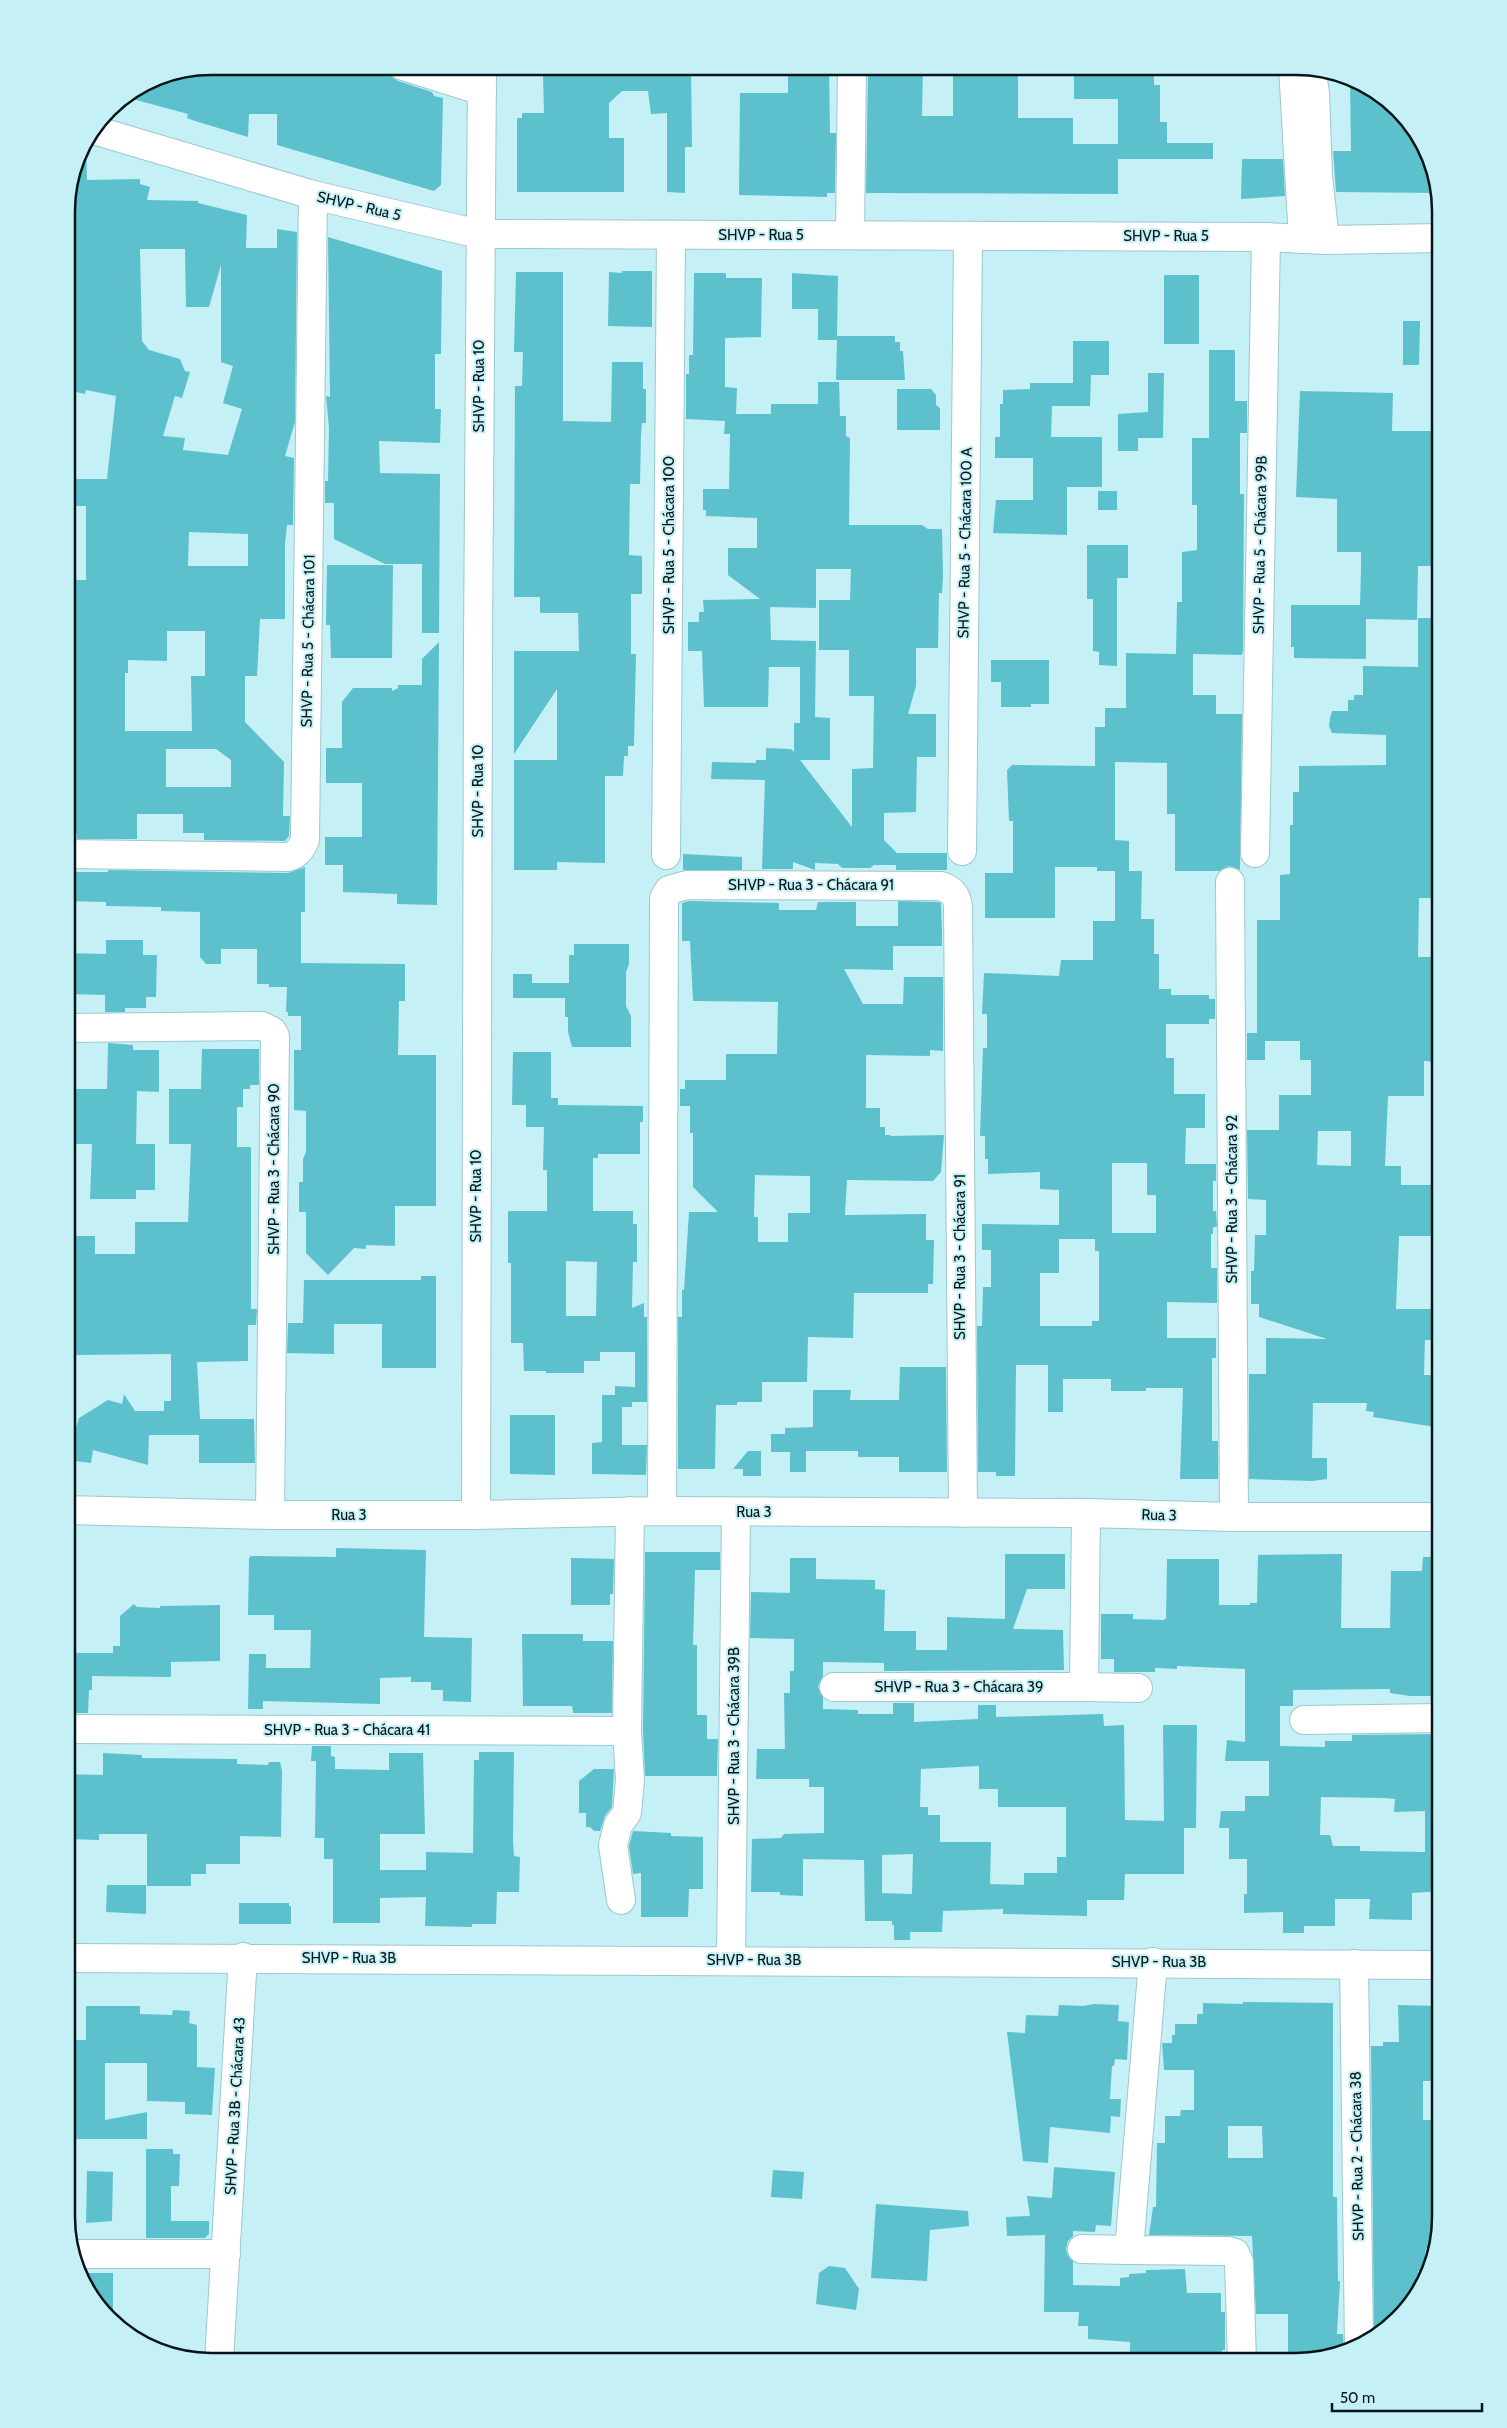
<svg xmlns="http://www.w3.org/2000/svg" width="1507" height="2428" font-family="Cabin,sans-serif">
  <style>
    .building { fill: #5dc1cd; fill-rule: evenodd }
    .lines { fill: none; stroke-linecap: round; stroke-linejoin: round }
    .minor-casing { stroke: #9dc8cd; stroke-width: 30 }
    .major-casing { stroke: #9dc8cd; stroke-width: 30 }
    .minor { stroke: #fff; stroke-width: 28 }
    .major { stroke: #fff; stroke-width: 28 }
    .labels { text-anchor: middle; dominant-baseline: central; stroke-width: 4; stroke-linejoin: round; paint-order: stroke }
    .street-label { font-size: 15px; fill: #061618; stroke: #c5f0f6 }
    .rim { fill: none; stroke: #061618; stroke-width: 2.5 }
  </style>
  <rect width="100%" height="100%" fill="#c5f0f6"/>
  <g class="building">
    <polygon points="211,66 340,66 358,71 359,66 374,66 388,71 392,77 398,81 432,92 434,96 443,98 441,185 434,191 277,145 277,114 249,114 248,137 195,121 187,118 188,114 125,97 156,77"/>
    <polygon points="555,66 691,66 692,147 685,147 685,193 667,192 667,113 651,114 648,91 622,91 609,103 609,138 624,138 624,192 517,192 517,118 522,118 522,113 544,113 543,76 560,76"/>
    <polygon points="788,66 829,66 830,133 836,133 835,193 827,193 827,197 739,195 740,93 788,93"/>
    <polygon points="868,66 923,66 922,116 953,116 953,66 1018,66 1018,118 1073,118 1073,144 1118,144 1118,99 1074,99 1074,74 1077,74 1077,67 1154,67 1154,85 1160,85 1160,122 1167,122 1167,143 1213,143 1213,159 1118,159 1118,194 866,193"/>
    <polygon points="1350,82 1376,90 1426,147 1437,193 1336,192 1333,151 1351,151"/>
    <path d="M86 143 87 180 140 179V184L150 187 147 200 198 201V203L247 215 246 248H277V229L297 232 295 422 285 456 294 458 293 525H287L285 543V619H260L257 676H245V722L284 762 283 816H290L289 836 285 841 204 840V833H183V814H137V839H77V834H66V619H69L70 580H86V506H66V479H107L116 396 86 390 85 394 67 390V202L77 155ZM140 249H185L186 307H209L221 265V362L233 366 223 403 242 409 228 455 183 450 185 438 163 436 175 396 182 398 190 372 185 371 180 359 149 350 142 341ZM189 532 248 534V566H188ZM167 631H205V676H191L192 731H125V673H128V660L167 661ZM166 749H216L231 760V787H166Z"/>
    <polygon points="1242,159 1283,159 1285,196 1241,199"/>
    <polygon points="328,237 442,271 441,354 435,354 435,409 441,409 440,443 379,441 380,473 440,474 439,633 422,633 422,564 385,564 334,539 334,503 325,503 325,481 328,481 329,428 326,396 330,397"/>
    <polygon points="622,271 652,271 652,327 608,326 609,272 622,273"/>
    <polygon points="516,272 563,272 563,421 611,422 612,362 643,362 643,389 646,389 646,423 642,423 641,435 640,484 630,484 629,555 642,556 642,594 631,594 631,654 636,654 634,746 628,746 628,756 624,756 623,776 605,776 605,863 557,862 557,870 514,870 514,760 557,760 557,689 514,754 514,651 579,651 578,613 540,613 540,597 514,597 515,386 522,386 523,352 514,352"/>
    <path d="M694 273H726V278H762L761 337 725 338V387L737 388 736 414H771V404H818V382H839L840 416H846V436L850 438 849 525H922L928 529H942L943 576 942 593H939L938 648H916V686L908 714H936V757H917L916 812 884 813V840L897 853H947V870H896V865H874L870 868H842L838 864 815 863V870L793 862V869H762L765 780 711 779 712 762 756 763V760H766V748L791 749 794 752V723H800V667H769L768 707H704L702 651H688V622H699V612H704L703 600 760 599 728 575V548H757V518L706 516V510H703V489H729L730 434H724L725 421 686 419V374H689V355H693ZM816 569H851L850 600H819V650H849V696H874L873 768 852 769V827L800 760H830V718L815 717 816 641 771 640 770 607 816 608Z"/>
    <polygon points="792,273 838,276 837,336 895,336 895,342 900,342 900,351 903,351 905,380 836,380 837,340 818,340 818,309 792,309"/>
    <rect x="1164" y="275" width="35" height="69"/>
    <polygon points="1403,321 1420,321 1419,365 1403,365"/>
    <polygon points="1073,341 1109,341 1109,375 1091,375 1090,406 1052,406 1051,437 1102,437 1102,487 1067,487 1067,535 993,533 996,500 1033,500 1033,458 995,458 995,437 1000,437 1000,404 1003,404 1003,390 1030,389 1030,383 1073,383"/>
    <path d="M1209 350H1235V401H1247V433H1240V494H1244L1243 650 1242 655 1193 654V695H1216V714H1242L1240 870 1229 866 1220 871H1175V814H1167V763L1115 762V840L1129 841V871H1142L1141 919H1154V954H1159V989H1171V995H1209V999H1215V1019H1209V1024H1166V1058H1174V1094H1205V1128H1186L1185 1164H1216V1181H1213V1211H1216L1217 1227H1213V1234H1211V1268H1217V1303L1167 1302V1338H1216V1358H1212V1441H1218V1479H1180L1183 1388H1146V1391H1111V1379H1063V1412H1048V1365H1016L1015 1476H996V1472H978L977 1326H982L983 1287H991V1250H982V1224L1059 1225V1273H1040V1326H1092V1321H1099V1251H1095V1239H1059V1190L1040 1189V1172L988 1174V1159H985V1136H980L983 1048H987V1014H982L984 973 1059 976 1061 960H1093V921H1115V871H1097V867H1055V918H985V873H1013V821H1009L1007 770 1012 765 1095 766V727H1105V708H1126V653L1176 654 1177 602H1182V552L1197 550V505H1192V438H1209ZM1112 1163H1147V1195H1156V1233H1112Z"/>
    <polygon points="1148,373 1164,373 1163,438 1138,438 1138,451 1118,451 1118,414 1148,412"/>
    <polygon points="897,389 931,389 936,395 936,405 940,408 940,430 897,430"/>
    <polygon points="1300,391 1393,393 1392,431 1441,431 1441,497 1436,497 1434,566 1418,566 1417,620 1366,619 1366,659 1294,658 1294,647 1291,647 1291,605 1360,605 1361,570 1361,552 1337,552 1337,499 1296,497"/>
    <rect x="1098" y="491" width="19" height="19"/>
    <polygon points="1087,545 1128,545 1128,578 1117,578 1117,666 1099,665 1099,652 1093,651 1093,599 1087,599"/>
    <polygon points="327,565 393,565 392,658 331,658 330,625 326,625"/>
    <path d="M1418 618H1439L1438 648H1441V690L1435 689V752H1441V806H1434V876H1437V898H1419L1418 957H1433V996H1441L1439 1062 1424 1061V1096H1388L1385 1166H1401V1185H1440L1441 1236H1399L1396 1309H1431V1322H1438V1340H1425L1424 1375H1441V1428L1373 1417 1374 1412 1366 1411 1367 1403H1313L1312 1458H1327V1479L1312 1481 1249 1479V1374H1266V1338L1327 1339 1259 1317V1304H1251V1271H1254L1255 1235H1266V1200L1248 1199 1247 1130H1279V1095H1311V1060H1300V1041H1265V1060H1247V1033H1257V920H1280V875L1290 874V825H1293V792H1299V766L1386 765V735L1332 733 1329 726 1330 718 1332 711H1348V700H1354V695H1363V666L1418 667ZM1318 1131H1351V1166L1317 1165Z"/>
    <polygon points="439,642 437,905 397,904 397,894 343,892 343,865 325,865 325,837 362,837 362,783 326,783 326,748 342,748 342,702 353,688 392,688 392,691 398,688 398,685 422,685 422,659"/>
    <polygon points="991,660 1049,660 1049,704 1031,704 1031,707 1001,707 1001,682 991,682"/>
    <polygon points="683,854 742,857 742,870 683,870"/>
    <polygon points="305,867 305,912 301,912 301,963 405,964 405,1001 399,1001 398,1055 436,1055 436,1206 395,1206 395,1246 366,1245 366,1249 354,1248 328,1275 306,1253 306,1212 299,1212 299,1182 303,1182 303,1159 306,1152 306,1111 294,1110 294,1050 301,1050 301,1016 288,1016 288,1012 286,1012 287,987 269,987 269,984 257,984 257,949 221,949 221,964 206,964 200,957 200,912 161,911 161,907 106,906 106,902 66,901 66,872 108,872 108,870 288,873"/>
    <path d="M689 901 779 903V910H816L818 902H856V926H898V901L939 902 941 903 942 930V946H893V970L844 969 863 1004H903L904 977H943V1051L930 1050V1056L866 1055V1108H880V1127H885V1135H890V1136L944 1135 941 1172 933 1181 847 1180 845 1215 926 1214V1240H934L933 1284H928V1293H854L853 1338 808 1337 807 1382H762V1402H737V1405H716L715 1469H678V1317H682V1290H684L689 1212H718L693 1187V1133H690V1106H680V1089H685V1080H726V1054H777L778 1002 693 1001 690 941H682V903ZM755 1175 810 1176V1213H788V1242H758V1217H754Z"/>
    <polygon points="106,940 143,940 143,955 157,955 156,997 146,997 146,1008 125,1008 125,1012 105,1012 105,995 66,994 66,953 106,954"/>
    <polygon points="574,944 629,944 629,964 626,972 626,1006 631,1016 631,1047 572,1047 568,1032 568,1017 565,1017 565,998 513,998 513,974 532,974 532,983 569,983 569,955 574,955"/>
    <polygon points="108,1043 133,1045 133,1050 159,1050 159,1092 137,1091 136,1144 155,1144 155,1190 136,1190 136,1199 90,1199 92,1144 66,1144 66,1089 107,1089"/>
    <polygon points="202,1049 259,1049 259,1085 250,1085 250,1089 243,1089 243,1107 237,1107 237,1147 251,1147 251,1309 257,1309 256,1325 248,1325 248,1361 197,1362 200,1419 254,1419 255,1463 199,1463 199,1435 149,1435 148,1465 93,1450 91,1463 66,1460 66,1428 76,1428 79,1418 108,1400 122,1404 124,1394 135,1411 164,1411 164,1401 171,1401 171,1354 76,1355 76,1306 66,1306 66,1236 95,1236 95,1254 135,1254 135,1222 188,1222 191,1144 169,1144 169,1089 201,1089"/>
    <path d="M513 1052H551V1098H558V1105L643 1106V1122H640V1154H598V1158H593V1211H633V1224H637V1262H633L632 1308 644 1303V1317H647V1402H632V1407H622V1445H647L646 1475 592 1474V1443L602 1442V1395H615V1386L635 1387V1352H600V1361H584V1373H546V1371H524L523 1343H511V1263H508V1211H547V1170H543L544 1127H526V1105H512ZM566 1261 597 1262 596 1316H566Z"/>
    <polygon points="421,1276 436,1276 436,1368 382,1368 382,1324 334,1324 334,1354 287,1353 288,1323 303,1323 304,1280 421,1280"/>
    <polygon points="900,1367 946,1367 947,1472 899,1472 899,1457 858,1457 858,1451 806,1451 806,1472 790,1472 790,1452 771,1452 771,1434 785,1434 785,1428 813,1427 813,1390 851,1390 850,1400 899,1400"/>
    <polygon points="510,1415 555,1415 555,1475 510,1474"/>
    <polygon points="748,1451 761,1451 761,1476 743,1476 743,1469 733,1469"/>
    <polygon points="336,1548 426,1550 424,1637 472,1638 471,1702 443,1701 443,1690 431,1690 431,1682 411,1682 411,1677 380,1678 380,1704 263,1701 263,1709 248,1709 249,1654 266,1654 266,1668 310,1668 311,1630 274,1630 274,1615 248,1615 249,1558 251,1556 336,1557"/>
    <polygon points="645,1552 720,1552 720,1570 695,1570 693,1645 697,1645 697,1715 707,1715 707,1739 718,1739 717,1776 645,1776 643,1731"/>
    <path d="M1005 1554H1065V1589H1027L1013 1629 1063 1630 1064 1670 884 1671V1663L823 1662V1676L818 1687 823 1697V1709L858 1710V1714H893V1703H914V1722L978 1719V1705H996V1717L1103 1714 1104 1726 1124 1725 1125 1820 1164 1821 1163 1725H1197L1196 1828H1184V1874H1125L1124 1900H1087V1916L1003 1914V1909L943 1911 942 1932H910V1940H894V1925H892V1921H865L864 1860 803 1859V1896L780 1895V1892H751L752 1839 781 1838 784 1834 824 1833V1787H809V1779H756L757 1749H785L784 1693H790V1671H794V1639L750 1638 751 1592 790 1593V1558H816V1579L875 1580V1589L885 1590 884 1631H916V1650H947V1617L1005 1619ZM979 1766V1789H998V1807H1066V1857H1057V1873H1024V1885L990 1884 991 1842H940V1815H928V1807H920L921 1769ZM913 1854 912 1894 882 1893V1855Z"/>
    <path d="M1342 1554 1341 1628H1390L1391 1571H1422L1423 1557H1440L1439 1647 1436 1665 1435 1696H1410L1390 1693V1689L1293 1690V1706H1280V1746L1325 1747V1741H1352V1735L1440 1734 1441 1891 1412 1893V1920L1369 1919 1370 1899H1335V1926H1304V1933H1283V1912L1244 1913V1894H1247V1859H1229V1828H1219L1221 1811H1245V1796H1269V1761H1225L1227 1740 1245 1742V1669L1177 1666V1669L1155 1668V1672H1114V1659H1101V1614H1133V1619L1164 1620 1166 1618 1167 1559H1219V1605H1250V1603H1257L1258 1555ZM1321 1797 1385 1798 1395 1799 1394 1812 1425 1811V1852L1360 1851V1846H1333L1330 1835H1320Z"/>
    <polygon points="571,1558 614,1559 613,1594 610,1594 610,1605 571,1605"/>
    <polygon points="134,1604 137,1607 160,1608 160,1606 220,1605 220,1661 171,1662 171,1677 92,1676 92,1690 89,1690 88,1713 66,1713 66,1653 113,1653 113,1646 120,1646 120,1616"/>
    <polygon points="522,1634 583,1634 583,1641 613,1641 612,1713 573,1713 572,1706 523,1706"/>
    <polygon points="312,1746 331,1746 331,1756 335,1757 335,1769 389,1770 389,1753 423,1753 425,1834 380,1834 380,1870 426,1870 426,1852 473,1853 474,1760 479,1760 479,1752 514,1752 513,1841 514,1856 520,1857 519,1892 497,1892 496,1924 472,1924 472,1927 425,1926 426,1897 380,1898 380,1923 333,1923 333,1859 324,1859 324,1838 315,1838 316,1761 311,1761"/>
    <polygon points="103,1753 142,1755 142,1758 237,1759 237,1764 268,1765 269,1762 280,1762 282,1771 281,1837 240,1836 240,1864 206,1864 206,1874 191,1874 191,1886 147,1886 147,1834 99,1834 99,1840 66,1839 66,1774 103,1775"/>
    <polygon points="594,1769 614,1769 612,1807 605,1816 600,1831 594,1831 590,1827 586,1827 586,1813 579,1813 579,1781"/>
    <polygon points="633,1831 671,1833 671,1836 703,1837 703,1889 689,1889 688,1917 641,1917 641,1873 633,1874 629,1846"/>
    <polygon points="107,1885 146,1885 146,1914 106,1912"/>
    <polygon points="239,1903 289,1903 289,1906 291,1906 291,1924 239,1924"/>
    <path d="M1243 2002 1333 2003V2197H1337L1338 2281H1340L1337 2334H1343L1344 2351 1296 2362H1288V2314H1256L1252 2236 1149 2235 1153 2207H1156L1157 2143H1165V2116H1180L1181 2110H1194V2070H1164L1162 2043H1172V2035H1175V2024H1197V2014H1203V2003L1243 2004ZM1228 2126H1262L1263 2158H1228Z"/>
    <polygon points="1094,2004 1119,2005 1118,2021 1129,2022 1127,2060 1115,2059 1114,2066 1112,2066 1110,2099 1121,2099 1120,2117 1111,2116 1110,2133 1050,2127 1048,2163 1023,2161 1007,2032 1025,2033 1026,2015 1058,2016 1059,2005 1083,2006"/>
    <polygon points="1398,2005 1441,2006 1438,2081 1423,2081 1423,2120 1441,2120 1441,2218 1431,2248 1426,2248 1424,2271 1418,2271 1417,2297 1374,2334 1371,2046 1383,2046 1383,2042 1399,2042"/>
    <polygon points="86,2006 140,2006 140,2014 172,2015 173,2010 190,2011 189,2023 197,2025 197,2067 215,2068 212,2115 185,2114 185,2102 147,2101 147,2063 105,2063 105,2120 147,2112 147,2139 66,2139 66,2040 86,2040"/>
    <polygon points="146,2149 173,2149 173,2154 180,2154 179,2186 171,2186 171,2221 209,2221 209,2234 205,2238 146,2238"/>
    <polygon points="1054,2167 1115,2172 1111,2226 1096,2225 1095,2232 1073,2231 1073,2236 1068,2241 1066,2249 1068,2256 1073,2261 1073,2285 1120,2286 1120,2278 1129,2277 1129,2274 1146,2273 1146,2270 1185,2269 1187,2293 1221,2293 1221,2312 1225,2312 1225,2350 1222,2350 1220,2362 1199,2362 1199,2359 1181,2359 1181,2357 1150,2357 1150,2360 1130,2360 1130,2342 1088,2339 1088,2326 1078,2326 1079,2312 1044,2312 1045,2235 1007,2236 1006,2217 1030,2216 1027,2196 1052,2198"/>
    <polygon points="773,2170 804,2172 802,2199 771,2197"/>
    <polygon points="87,2171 113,2172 112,2221 86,2223"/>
    <polygon points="876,2204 968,2211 969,2226 930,2230 927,2281 871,2278"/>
    <polygon points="829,2266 845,2268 859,2289 856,2310 816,2304 819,2273"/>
    <polygon points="79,2273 113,2273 113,2318 81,2281"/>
  </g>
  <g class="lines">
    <g class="minor-casing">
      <g id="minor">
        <polyline points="403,66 482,91"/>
        <polyline points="1293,67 1303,239"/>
        <polyline points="1311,68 1315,93 1318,176 1325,240"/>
        <polyline points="94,130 313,195 479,234 1266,237 1325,240 1441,238"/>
        <polyline points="850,235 852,66"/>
        <polyline points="962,851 968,236"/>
        <polyline points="1255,853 1266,237"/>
        <path d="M66 854 288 857C297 855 301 849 305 840L313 195"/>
        <polyline points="666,855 671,235"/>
        <polyline points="1230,882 1234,1517"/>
        <polyline points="66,1028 262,1026 272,1031 275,1036 270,1515"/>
        <path d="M662 1511 664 898 669 890 687 885 941 886C952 890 956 894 958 906L963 1513"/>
        <polyline points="476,1515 478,642 482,66"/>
        <polyline points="834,1687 1084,1687 1086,1513"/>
        <polyline points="1084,1687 1138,1688"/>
        <polyline points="1304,1720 1441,1718"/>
        <polyline points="66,1729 627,1731"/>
        <polyline points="621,1900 613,1845 618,1825 627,1813 630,1780 627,1731 630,1511"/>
        <polyline points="66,1958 1441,1965"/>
        <polyline points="731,1960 736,1512"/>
        <polyline points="1153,1962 1129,2250 1228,2251 1235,2253 1239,2262 1242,2362"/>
        <polyline points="1354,1964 1359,2347"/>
        <polyline points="1082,2249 1129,2250"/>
        <polyline points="75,2254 226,2254"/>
        <polyline points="219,2361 243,1957"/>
      </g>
    </g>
    <g class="major-casing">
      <polyline id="major" points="66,1510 270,1515 476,1515 662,1511 1086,1513 1234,1517 1441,1517"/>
    </g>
    <use href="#minor" class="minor"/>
    <use href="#major" class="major"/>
  </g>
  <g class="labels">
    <g class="street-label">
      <text transform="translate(359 206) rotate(13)">SHVP - Rua 5</text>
      <text x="761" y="235">SHVP - Rua 5</text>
      <text x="1166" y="236">SHVP - Rua 5</text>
      <text transform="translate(479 386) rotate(-90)">SHVP - Rua 10</text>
      <text transform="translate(965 543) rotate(-89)">SHVP - Rua 5 - Chácara 100 A</text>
      <text transform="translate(669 545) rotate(-90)">SHVP - Rua 5 - Chácara 100</text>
      <text transform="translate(1260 545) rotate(-89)">SHVP - Rua 5 - Chácara 99B</text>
      <text transform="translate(308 641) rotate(-89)">SHVP - Rua 5 - Chácara 101</text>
      <text transform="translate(478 791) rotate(-90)">SHVP - Rua 10</text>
      <text x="811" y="885">SHVP - Rua 3 - Chácara 91</text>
      <text transform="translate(274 1169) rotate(-90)">SHVP - Rua 3 - Chácara 90</text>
      <text transform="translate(476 1196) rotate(-90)">SHVP - Rua 10</text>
      <text transform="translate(1232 1199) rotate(-90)">SHVP - Rua 3 - Chácara 92</text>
      <text transform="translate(960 1257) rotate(-90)">SHVP - Rua 3 - Chácara 91</text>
      <text x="754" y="1512">Rua 3</text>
      <text x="349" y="1515">Rua 3</text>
      <text transform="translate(1159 1515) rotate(2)">Rua 3</text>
      <text x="959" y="1687">SHVP - Rua 3 - Chácara 39</text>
      <text x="347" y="1730">SHVP - Rua 3 - Chácara 41</text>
      <text transform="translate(734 1736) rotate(-90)">SHVP - Rua 3 - Chácara 39B</text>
      <text x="349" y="1958">SHVP - Rua 3B</text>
      <text x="754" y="1960">SHVP - Rua 3B</text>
      <text x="1159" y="1962">SHVP - Rua 3B</text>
      <text transform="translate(235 2106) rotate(-87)">SHVP - Rua 3B - Chácara 43</text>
      <text transform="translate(1357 2156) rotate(-91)">SHVP - Rua 2 - Chácara 38</text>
    </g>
  </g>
  <path d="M0 0H1507V2428H0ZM211 75H1296A136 136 0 0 1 1432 211V2217A136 136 0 0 1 1296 2353H211A136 136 0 0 1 75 2217V211A136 136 0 0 1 211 75Z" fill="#c5f0f6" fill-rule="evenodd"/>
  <path class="rim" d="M211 75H1296A136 136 0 0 1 1432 211V2217A136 136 0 0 1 1296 2353H211A136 136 0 0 1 75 2217V211A136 136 0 0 1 211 75Z"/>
  <path d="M1332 2403v8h150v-8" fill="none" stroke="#061618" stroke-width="2.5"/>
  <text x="1340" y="2403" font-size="15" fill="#061618" stroke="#c5f0f6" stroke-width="4" paint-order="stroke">50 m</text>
</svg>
